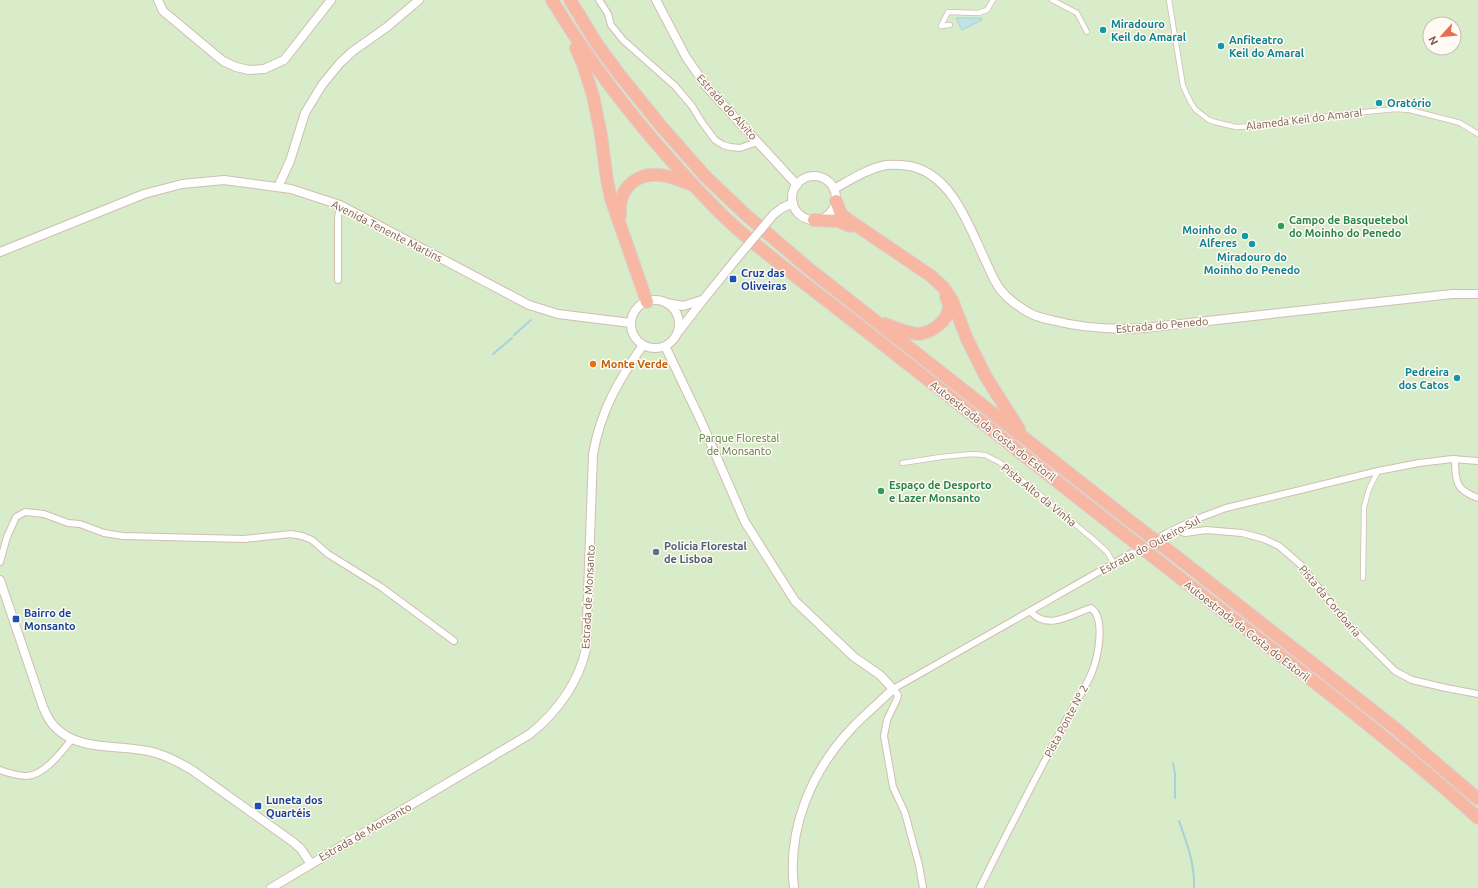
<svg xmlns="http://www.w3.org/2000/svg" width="1478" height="888" font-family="Ubuntu,sans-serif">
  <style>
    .green { fill: #d8ecc9; fill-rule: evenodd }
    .water { fill: #bfe3e8; stroke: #a5d3da }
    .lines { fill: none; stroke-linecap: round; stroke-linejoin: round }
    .stream { stroke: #a5d3da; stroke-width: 2 }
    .pedestrian-casing { stroke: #d1beb0; stroke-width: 6 }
    .minor-casing { stroke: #d1beb0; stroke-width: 8 }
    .tertiary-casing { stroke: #d1beb0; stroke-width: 10 }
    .motorway-casing { stroke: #dad1cd; stroke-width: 14 }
    .pedestrian { stroke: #fff; stroke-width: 4.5 }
    .minor { stroke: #fff; stroke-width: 6 }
    .tertiary { stroke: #fff; stroke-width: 8 }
    .motorway { stroke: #f7b7a3; stroke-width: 12 }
    .tertiary-bridge-casing { stroke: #d1beb0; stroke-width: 10; stroke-linecap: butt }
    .motorway-bridge-casing { stroke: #dad1cd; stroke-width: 14; stroke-linecap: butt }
    .tertiary-bridge { stroke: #fff; stroke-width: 8 }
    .motorway-bridge { stroke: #f7b7a3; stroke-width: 12 }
    .culture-dot { fill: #0f9aa8; stroke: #fffaf3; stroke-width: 1.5 }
    .leisure-dot { fill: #2e9e5b; stroke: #fffaf3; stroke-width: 1.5 }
    .transit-dot { fill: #1a4fb4; stroke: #fffaf3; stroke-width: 1.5 }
    .food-dot { fill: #e8710a; stroke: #fffaf3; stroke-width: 1.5 }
    .service-dot { fill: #5c6f8a; stroke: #fffaf3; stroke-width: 1.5 }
    .labels { text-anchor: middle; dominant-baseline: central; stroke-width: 3; stroke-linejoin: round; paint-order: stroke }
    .culture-label { font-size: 11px; font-weight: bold; fill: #0d838f; stroke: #fffaf3; text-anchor: start }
    .street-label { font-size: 11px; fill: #7a5c4d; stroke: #fffaf3 }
    .leisure-label { font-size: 11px; font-weight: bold; fill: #27864d; stroke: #fffaf3; text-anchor: start }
    .transit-label { font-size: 11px; font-weight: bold; fill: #164399; stroke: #fffaf3; text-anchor: start }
    .food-label { font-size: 11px; font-weight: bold; fill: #c56008; stroke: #fffaf3; text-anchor: start }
    .park-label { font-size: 11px; fill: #537a41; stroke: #fffaf3 }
    .service-label { font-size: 11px; font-weight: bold; fill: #4e5e75; stroke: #fffaf3; text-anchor: start }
  </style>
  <rect width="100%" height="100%" fill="#fdf6ec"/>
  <path class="green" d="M0 0H1478V888H0ZM1430 24H1454V48H1430Z"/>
  <polygon class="water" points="956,18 981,18 982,20 962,30"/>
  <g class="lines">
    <g class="stream">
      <polyline points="514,335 531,320"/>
      <polyline points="493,354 512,338"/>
      <polyline points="1173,763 1175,774 1175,798"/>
      <path d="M1179 821C1187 843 1195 865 1194 888"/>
    </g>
    <g class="pedestrian-casing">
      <g id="pedestrian">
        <polyline points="1052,0 1077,13 1087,32"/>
        <polyline points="1169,0 1183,86 1191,103 1196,110 1209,120 1215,122 1236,127 1259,126 1344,114 1396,109 1410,110 1453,121 1460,123 1478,134"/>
        <polyline points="941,26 948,12 978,13 987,10 993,0"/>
        <polyline points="941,26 950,25"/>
        <polyline points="902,463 941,457 972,454 985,455 999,462 1026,483 1094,540 1107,552 1114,564"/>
        <polyline points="1363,578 1364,507 1369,489 1378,471"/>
      </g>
    </g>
    <g class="minor-casing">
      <g id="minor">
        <polyline points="599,0 608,14 611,25 623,40 675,86 692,106 701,121 715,140 723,145 730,147 740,148 757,142"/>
        <polyline points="338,280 338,218 340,205"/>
        <path d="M1455 459C1455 482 1456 490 1478 498"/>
        <polyline points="1176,529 1185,533 1206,530 1242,533 1264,539 1279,546 1301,565 1342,618 1395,671 1412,680 1446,688 1478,694"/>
        <polyline points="0,562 7,537 16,517 25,512 44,514 68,523 80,524 104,533 123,536 244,539 291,534 302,536 312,540 328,554 381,587 454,641"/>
        <path d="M0 770C7 773 20 776 27 776 45 775 62 751 72 739"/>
        <polyline points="923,888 919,865 905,813 893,787 884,736 887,720 897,699 898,695 893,689 1167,533 1194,520 1226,508 1378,471 1419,463 1452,459 1478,461"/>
        <path d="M980 888C1006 834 1034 781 1062 728 1071 709 1084 691 1092 672 1098 657 1106 618 1091 608L1088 609C1069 616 1047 630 1031 612"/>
      </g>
    </g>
    <g class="tertiary-casing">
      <g id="tertiary">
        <polyline points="158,0 163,11 223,61 236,67 249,70 264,69 284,60 331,0"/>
        <polyline points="656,0 686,57 706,86 797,185"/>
        <circle cx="814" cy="198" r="22"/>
        <polyline points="278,187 290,161 305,113 322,85 340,63 353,51 387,27 419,0"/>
        <path d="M834 189C850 180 867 169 886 165 894 164 902 165 910 166 953 175 969 227 986 262 990 271 994 281 1000 289 1006 297 1015 304 1023 309 1031 315 1041 318 1051 320 1082 328 1112 330 1144 328L1452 294H1478"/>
        <polyline points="774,214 782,208 793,203"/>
        <polyline points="0,252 144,194 182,184 224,180 291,189 340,205 529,305 558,314 631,323"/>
        <circle cx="655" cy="324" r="24"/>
        <polyline points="667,303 683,306 702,300"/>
        <polyline points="679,331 703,300 737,258"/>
        <path d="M665 346 701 421 745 522 795 601 854 657 880 675 893 689C879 703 864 715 851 729 811 772 787 829 794 888"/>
        <path d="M0 580 43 707C46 714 49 721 54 726 81 755 125 742 159 754 171 758 182 764 192 770L293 842 301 849 311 864"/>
        <path d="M271 888 530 734C558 711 578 684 586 649L593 454C601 410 618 381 643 345"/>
      </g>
    </g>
    <g class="motorway-casing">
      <g id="motorway">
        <path d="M552 0C588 60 630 115 677 167 695 187 714 208 734 226 783 269 835 306 885 346 964 408 1042 470 1120 531"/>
        <polyline points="570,0 597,44 619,74 661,126 705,176 746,215 808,268 1130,521"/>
        <polyline points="576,48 583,64 593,96 601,135 607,180 611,199 647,302"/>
        <polyline points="836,201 841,214 850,221 931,276 944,288 952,300 967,339 986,377 1019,429"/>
        <path d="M620 215C618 187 638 170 666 176 675 178 684 182 692 185"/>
        <polyline points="814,220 838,221 850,226"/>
        <path d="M885 324C893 327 910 334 919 334 935 332 957 314 946 297"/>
        <polyline points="1177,557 1395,728 1478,799"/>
        <path d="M1165 566C1270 649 1379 728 1478 818"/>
      </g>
    </g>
    <use href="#pedestrian" class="pedestrian"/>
    <use href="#minor" class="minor"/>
    <use href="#tertiary" class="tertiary"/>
    <use href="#motorway" class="motorway"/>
    <g class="tertiary-bridge-casing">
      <polyline id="tertiary-bridge" points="737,258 774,214"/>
    </g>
    <g class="motorway-bridge-casing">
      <g id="motorway-bridge">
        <polyline points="1130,521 1177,557"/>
        <polyline points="1120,531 1165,566"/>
      </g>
    </g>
    <use href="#tertiary-bridge" class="tertiary-bridge"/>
    <use href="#motorway-bridge" class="motorway-bridge"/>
  </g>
  <g class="culture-dot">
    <circle cx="1103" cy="30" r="4"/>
    <circle cx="1221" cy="46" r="4"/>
    <circle cx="1379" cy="103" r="4"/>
    <circle cx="1245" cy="236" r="4"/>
    <circle cx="1252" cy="244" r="4"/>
    <circle cx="1457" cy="378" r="4"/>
  </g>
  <g class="leisure-dot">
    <circle cx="1281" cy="226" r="4"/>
    <circle cx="881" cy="491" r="4"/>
  </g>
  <g class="transit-dot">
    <rect x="729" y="275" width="8" height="8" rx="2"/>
    <rect x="12" y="615" width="8" height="8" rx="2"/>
    <rect x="254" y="802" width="8" height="8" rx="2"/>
  </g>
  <circle class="food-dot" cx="593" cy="364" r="4"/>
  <circle class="service-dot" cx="656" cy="552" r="4"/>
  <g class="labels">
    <g class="culture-label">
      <text x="1111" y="24">Miradouro<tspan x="1111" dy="13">Keil do Amaral</tspan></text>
      <text x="1229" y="40">Anfiteatro<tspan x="1229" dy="13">Keil do Amaral</tspan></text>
      <text x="1387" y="103">Oratório</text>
      <text x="1237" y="230" text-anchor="end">Moinho do<tspan x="1237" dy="13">Alferes</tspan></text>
      <text x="1252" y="257" text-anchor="middle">Miradouro do<tspan x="1252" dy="13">Moinho do Penedo</tspan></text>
      <text x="1449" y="372" text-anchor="end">Pedreira<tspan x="1449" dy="13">dos Catos</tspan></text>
    </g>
    <g class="street-label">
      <text transform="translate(727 107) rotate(48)">Estrada do Alvito</text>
      <text transform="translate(1304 119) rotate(-7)">Alameda Keil do Amaral</text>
      <text transform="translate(387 231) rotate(27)">Avenida Tenente Martins</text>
      <text transform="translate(1162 325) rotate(-5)">Estrada do Penedo</text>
      <text transform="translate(993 431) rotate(38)">Autoestrada da Costa do Estoril</text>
      <text transform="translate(1039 495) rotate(39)">Pista Alto da Vinha</text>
      <text transform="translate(1150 545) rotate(-28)">Estrada do Outeiro-Sul</text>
      <text transform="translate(588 597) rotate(-87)">Estrada de Monsanto</text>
      <text transform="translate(1330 601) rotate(50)">Pista da Cordoaria</text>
      <text transform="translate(1247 631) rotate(38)">Autoestrada da Costa do Estoril</text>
      <text transform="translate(1066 721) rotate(-62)">Pista Ponte Nº 2</text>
      <text transform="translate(365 832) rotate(-30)">Estrada de Monsanto</text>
    </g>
    <g class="leisure-label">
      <text x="1289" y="220">Campo de Basquetebol<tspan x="1289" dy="13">do Moinho do Penedo</tspan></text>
      <text x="889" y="485">Espaço de Desporto<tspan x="889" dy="13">e Lazer Monsanto</tspan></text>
    </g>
    <g class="transit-label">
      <text x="741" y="273">Cruz das<tspan x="741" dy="13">Oliveiras</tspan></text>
      <text x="24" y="613">Bairro de<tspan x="24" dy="13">Monsanto</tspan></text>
      <text x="266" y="800">Luneta dos<tspan x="266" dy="13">Quartéis</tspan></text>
    </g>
    <g class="food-label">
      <text x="601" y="364">Monte Verde</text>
    </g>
    <g class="park-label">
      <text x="739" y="438">Parque Florestal<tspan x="739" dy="13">de Monsanto</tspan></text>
    </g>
    <g class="service-label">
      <text x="664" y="546">Polícia Florestal<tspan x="664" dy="13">de Lisboa</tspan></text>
    </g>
  </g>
  <g transform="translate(1442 36) rotate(243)"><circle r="19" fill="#fffaf3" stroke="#cabbb1"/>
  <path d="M0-3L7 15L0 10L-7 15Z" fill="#e76f51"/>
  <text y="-6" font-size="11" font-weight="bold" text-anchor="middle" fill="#7a5c4d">N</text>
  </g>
</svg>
